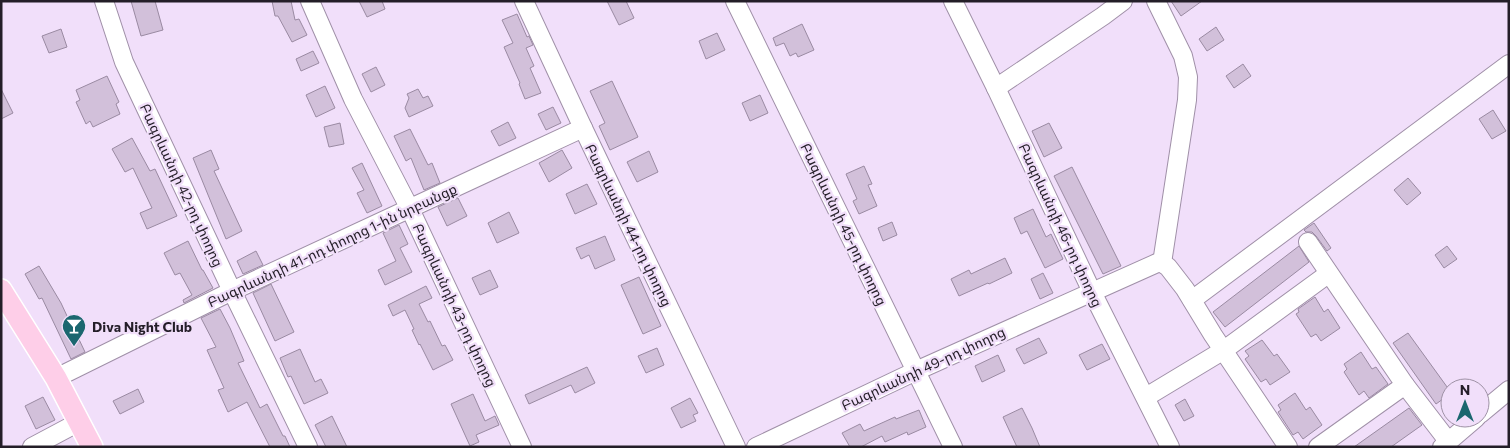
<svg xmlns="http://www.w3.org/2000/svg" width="1510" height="448" font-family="Commissioner,'Noto Sans Armenian',sans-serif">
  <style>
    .building { fill: #d2c0da; stroke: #9a8aa2 }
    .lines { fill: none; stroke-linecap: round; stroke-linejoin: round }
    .minor-casing { stroke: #a090a8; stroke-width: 20 }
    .major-casing { stroke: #fff; stroke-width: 24 }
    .minor { stroke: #fff; stroke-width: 18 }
    .major { stroke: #fecee8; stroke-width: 21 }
    .labels { text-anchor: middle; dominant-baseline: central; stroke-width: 4.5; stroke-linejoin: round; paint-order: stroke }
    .street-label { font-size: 14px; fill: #241e28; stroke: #f1dffa }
    .poi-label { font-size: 14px; font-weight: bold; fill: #241e28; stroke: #f1dffa; text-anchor: start }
  </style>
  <rect width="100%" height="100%" fill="#f1dffa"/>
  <g class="building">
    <polygon points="131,1 155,1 163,30 141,36"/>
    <polygon points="272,1 291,1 295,20 299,19 307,35 292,42 278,16 275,16"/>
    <polygon points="359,1 382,1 385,9 367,17"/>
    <polygon points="607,1 626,1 634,18 619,25"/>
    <polygon points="1171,1 1202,1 1181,16"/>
    <polygon points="517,14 527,37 529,36 533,45 526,48 534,66 530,68 541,93 525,99 519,84 520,83 504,47 513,43 502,20"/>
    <polygon points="802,24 814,50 798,57 796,53 790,56 784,43 776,46 773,38"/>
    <polygon points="1216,27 1224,40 1207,51 1199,39"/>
    <polygon points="61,29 67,47 49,53 42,36"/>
    <polygon points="717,33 725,50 706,59 699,41"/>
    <polygon points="313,51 319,63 301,71 296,59"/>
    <polygon points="1243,64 1251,76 1234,88 1226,76"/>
    <polygon points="376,67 385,85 371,92 362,74"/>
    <polygon points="107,76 119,102 116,104 120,114 93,127 90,121 86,124 76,102 80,100 76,90"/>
    <polygon points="612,81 638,137 610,150 599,126 605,123 590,91"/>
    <polygon points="325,86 335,108 316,117 306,95"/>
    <polygon points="1,89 13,113 1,119"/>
    <polygon points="418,89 423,98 428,96 433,106 409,117 405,108 409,98 407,94"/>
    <polygon points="760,95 768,113 750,121 742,103"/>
    <polygon points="553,107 561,123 546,130 538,114"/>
    <polygon points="1493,110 1506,131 1492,139 1479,119"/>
    <polygon points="508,122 516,138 499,146 491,131"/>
    <polygon points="340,123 344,144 329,147 324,127"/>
    <polygon points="1049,123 1062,148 1044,157 1032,131"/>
    <polygon points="410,129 428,165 432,163 440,183 424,190 411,158 406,161 394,136"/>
    <polygon points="132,138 150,171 155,169 177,216 147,229 140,213 152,208 133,168 125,172 112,149"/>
    <polygon points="211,150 219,169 214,171 242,231 226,239 193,158"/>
    <polygon points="562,150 572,168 549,182 539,163"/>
    <polygon points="649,151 658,172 637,182 627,162"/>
    <polygon points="362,163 382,206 367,213 357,193 364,190 352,168"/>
    <polygon points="864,166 872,184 868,185 877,206 859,214 853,201 857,199 846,174"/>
    <polygon points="1072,167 1121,266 1103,274 1054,176"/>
    <polygon points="1408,178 1421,193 1407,205 1394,190"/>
    <polygon points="587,184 597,204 575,214 566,194"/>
    <polygon points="458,198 467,216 447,226 438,207"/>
    <polygon points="1033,209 1046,237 1051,234 1063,259 1045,268 1027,231 1021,234 1014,218"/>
    <polygon points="509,212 519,233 497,243 488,223"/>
    <polygon points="892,222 897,235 883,241 878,228"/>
    <polygon points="1314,223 1331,248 1327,251 1316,236 1312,232 1306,232 1304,230"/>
    <polygon points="399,225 408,244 400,248 412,272 385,285 378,270 396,261 383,233"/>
    <polygon points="605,236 615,260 595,269 589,255 581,259 576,248"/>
    <polygon points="188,241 202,270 203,270 213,288 184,303 183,300 192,295 180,273 175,275 164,253"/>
    <polygon points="1299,246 1309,262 1225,327 1213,312"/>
    <polygon points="1447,246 1457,259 1444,268 1435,255"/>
    <polygon points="256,251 263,265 243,274 237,261"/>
    <polygon points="1005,258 1012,273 989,284 988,283 959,296 951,279 969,270 971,274"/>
    <polygon points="39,266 61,303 74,331 75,331 85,352 71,359 42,298 39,299 25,274"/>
    <polygon points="490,270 498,287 480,295 472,278"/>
    <polygon points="1043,273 1053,293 1040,299 1031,279"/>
    <polygon points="639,277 661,326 643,334 621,285"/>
    <polygon points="271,284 294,332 275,341 253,293"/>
    <polygon points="426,286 432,298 419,304 428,322 430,321 442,346 445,345 453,360 433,370 420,344 419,345 412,330 414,329 405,310 393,316 388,305"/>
    <polygon points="1315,297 1324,312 1328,309 1340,328 1321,341 1316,334 1311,337 1296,314 1299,312 1298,309"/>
    <polygon points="220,309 230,328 244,361 238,363 260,408 267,404 283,436 285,436 290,447 270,447 247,402 228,412 218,390 224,388 207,350 216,347 201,318"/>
    <polygon points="1408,333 1450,391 1450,394 1436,404 1393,343"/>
    <polygon points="1039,338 1047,353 1024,364 1016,349"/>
    <polygon points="1262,340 1274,356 1277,354 1290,372 1270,385 1266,379 1261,382 1245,359 1249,356 1245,351"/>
    <polygon points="1102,344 1110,359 1087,370 1079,355"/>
    <polygon points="657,348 664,365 646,373 638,356"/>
    <polygon points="300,349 315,382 321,379 328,393 304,404 291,376 288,377 280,358"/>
    <polygon points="1361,352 1372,369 1376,367 1388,384 1369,398 1364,391 1359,395 1344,372 1347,369 1344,364"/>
    <polygon points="998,355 1005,371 982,382 975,366"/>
    <polygon points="587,367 595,383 575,393 571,385 529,404 525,395"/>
    <polygon points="138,389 144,402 120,414 113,401"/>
    <polygon points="1295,393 1306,410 1310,407 1322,425 1303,439 1298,432 1293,435 1278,412 1281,410 1278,405"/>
    <polygon points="473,394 485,421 495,416 499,425 476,435 479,442 470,446 451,404"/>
    <polygon points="43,397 55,420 36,429 25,406"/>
    <polygon points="690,398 698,413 693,415 696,421 681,428 671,408"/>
    <polygon points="1185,399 1194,416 1184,421 1175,405"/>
    <polygon points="1022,408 1032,428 1040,447 1017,447 1003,417"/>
    <polygon points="1409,408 1422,425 1391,447 1354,447"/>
    <polygon points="919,410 926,427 908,435 907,432 885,442 882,436 861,447 850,447 842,433 860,424 864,431 895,417 896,419"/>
    <polygon points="332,416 347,447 326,447 315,425"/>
  </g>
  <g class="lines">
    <g class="minor-casing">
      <g id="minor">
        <polyline points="104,1 124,62 232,291 308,447"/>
        <polyline points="310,1 353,99 410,209 522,447"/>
        <polyline points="524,1 583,128 736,447"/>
        <polyline points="735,1 953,447"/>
        <polyline points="953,1 996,88 1092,292 1170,447"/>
        <polyline points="1156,1 1183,56 1188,77 1187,100 1162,263"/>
        <polyline points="996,88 1103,16 1123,1"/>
        <polyline points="1308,242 1405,385 1318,447"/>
        <polyline points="1192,300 1509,64"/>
        <polyline points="56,378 232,291 583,128"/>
        <polyline points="1405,385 1448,441"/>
        <polyline points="1146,397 1224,350 1328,274"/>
        <polyline points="1480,414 1509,390"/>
        <polyline points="32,447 79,422"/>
        <polyline points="756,447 916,371 1157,263 1162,263 1168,267 1185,289 1213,335 1288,447"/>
        <polyline points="1442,447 1476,418"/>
      </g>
    </g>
    <g class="major-casing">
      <polyline id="major" points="1,290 56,378 92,447"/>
    </g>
    <use href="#minor" class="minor"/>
    <use href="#major" class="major"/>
  </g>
  <defs>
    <g id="bar-pin" transform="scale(1.25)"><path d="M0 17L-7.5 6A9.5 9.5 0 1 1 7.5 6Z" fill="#1b676f" stroke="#f1dffa"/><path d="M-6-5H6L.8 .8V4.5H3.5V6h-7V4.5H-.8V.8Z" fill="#fff"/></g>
  </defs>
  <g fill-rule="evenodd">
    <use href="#bar-pin" x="74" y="326"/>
  </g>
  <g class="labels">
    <g class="street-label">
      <text transform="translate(182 185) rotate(65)">Բագրևանդի 42-րդ փողոց</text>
      <text transform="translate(844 224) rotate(64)">Բագրևանդի 45-րդ փողոց</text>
      <text transform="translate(629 225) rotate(64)">Բագրևանդի 44-րդ փողոց</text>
      <text transform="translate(1061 225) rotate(65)">Բագրևանդի 46-րդ փողոց</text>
      <text transform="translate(332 245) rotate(-25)">Բագրևանդի 41-րդ փողոց 1-ին նրբանցք</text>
      <text transform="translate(455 305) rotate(65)">Բագրևանդի 43-րդ փողոց</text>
      <text transform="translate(923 368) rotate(-25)">Բագրևանդի 49-րդ փողոց</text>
    </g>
    <g class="poi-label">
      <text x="92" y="326">Diva Night Club</text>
    </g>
  </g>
  <rect width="1510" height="448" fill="none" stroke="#241e28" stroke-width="5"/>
  <g transform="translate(1465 403)"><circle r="24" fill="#f1dffa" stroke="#9f92a6"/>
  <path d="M0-4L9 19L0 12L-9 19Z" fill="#1b676f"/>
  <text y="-8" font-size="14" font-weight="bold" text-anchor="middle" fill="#241e28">N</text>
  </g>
</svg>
